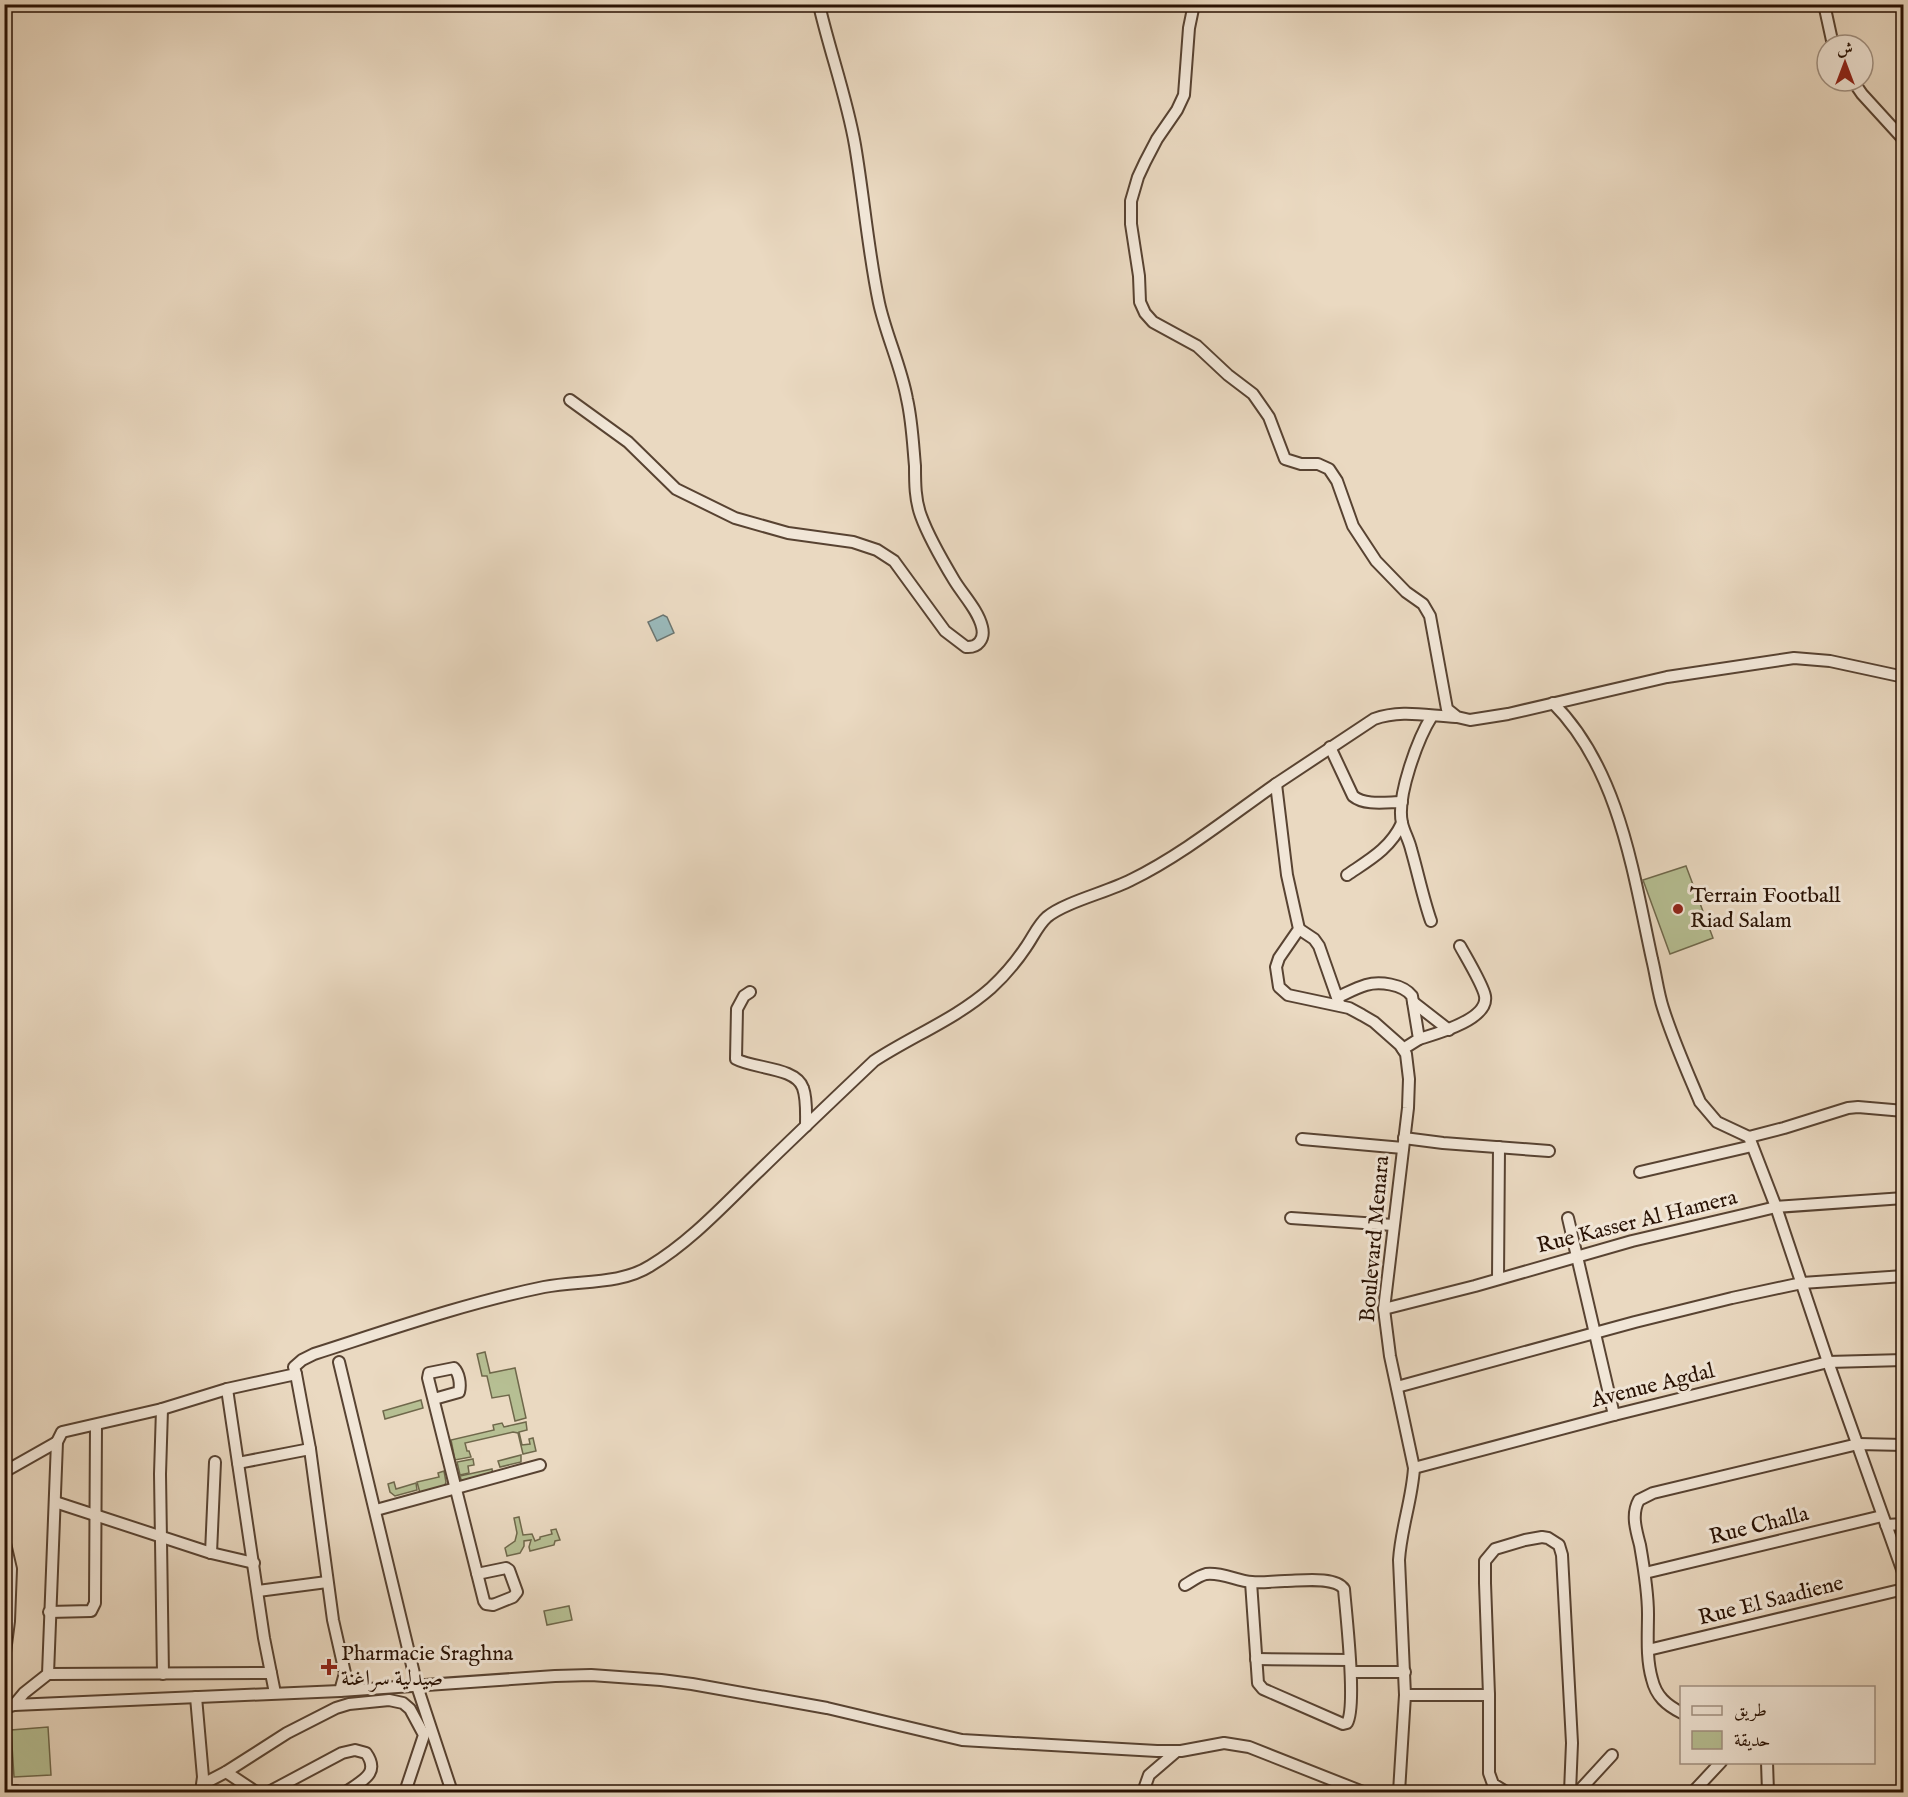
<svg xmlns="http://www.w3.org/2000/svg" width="1908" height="1797" font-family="'IM FELL English',Amiri,serif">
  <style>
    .green { fill: #b6bf93; stroke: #6f684b; stroke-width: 1.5 }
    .water { fill: #9ab9ba; stroke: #6c7671; stroke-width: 1.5 }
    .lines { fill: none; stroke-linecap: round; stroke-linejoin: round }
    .minor-casing { stroke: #584332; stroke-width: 14 }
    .minor { stroke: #f1e6d7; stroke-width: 10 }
    .poi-dot { fill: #8f2418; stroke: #f1e6d7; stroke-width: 2 }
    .labels { text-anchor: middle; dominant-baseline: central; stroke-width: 6; stroke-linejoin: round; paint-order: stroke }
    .poi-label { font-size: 22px; fill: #281103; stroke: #f1e6d7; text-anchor: start }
    .street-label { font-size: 22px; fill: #281103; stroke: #f1e6d7 }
  </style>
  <rect width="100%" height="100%" fill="#ead9c1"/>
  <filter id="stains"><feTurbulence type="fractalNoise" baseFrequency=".00333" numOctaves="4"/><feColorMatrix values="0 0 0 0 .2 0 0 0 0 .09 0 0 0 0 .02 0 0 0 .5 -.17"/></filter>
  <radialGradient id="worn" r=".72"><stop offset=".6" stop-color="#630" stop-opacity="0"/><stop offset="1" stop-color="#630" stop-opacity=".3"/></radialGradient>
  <g class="green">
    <polygon points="1686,866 1713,938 1670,954 1643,880"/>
    <polygon points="485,1352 490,1373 515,1368 526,1418 515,1421 509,1395 492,1398 487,1376 482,1376 477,1354"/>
    <polygon points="421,1400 423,1408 385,1419 383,1411"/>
    <polygon points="526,1422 527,1430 519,1432 522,1445 530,1444 529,1439 533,1438 536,1451 523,1454 518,1433 513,1432 465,1443 467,1451 469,1451 471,1457 455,1460 451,1440 494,1430 493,1425 502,1423 504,1427"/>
    <polygon points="521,1455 521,1462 500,1467 498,1461"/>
    <polygon points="473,1459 474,1465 468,1466 469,1473 460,1475 457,1462"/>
    <polygon points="492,1469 493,1476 462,1483 460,1476"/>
    <polygon points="444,1471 446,1482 444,1488 420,1493 417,1482 439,1477 438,1473"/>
    <polygon points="394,1482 396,1489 416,1483 417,1490 395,1496 390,1492 388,1484"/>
    <polygon points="519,1517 523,1535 532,1534 535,1541 540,1539 540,1537 552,1534 551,1530 556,1529 560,1540 555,1541 554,1545 530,1551 529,1547 531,1540 524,1541 524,1546 520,1553 507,1556 505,1548 515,1541 517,1533 514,1518"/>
    <polygon points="569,1606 572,1620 547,1625 544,1611"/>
    <polygon points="48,1727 51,1775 14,1777 11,1730"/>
  </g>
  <polygon class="water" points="663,615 667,617 674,633 657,641 648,622"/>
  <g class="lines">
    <g class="minor-casing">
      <g id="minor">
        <polyline points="1194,4 1189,28 1184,95 1177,110 1157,139 1145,162 1138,177 1131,201 1131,224 1139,276 1140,302 1145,313 1153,322 1197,346 1228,375 1253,394 1269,417 1285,459 1301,464 1318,464 1329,469 1337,481 1353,526 1376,561 1406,592 1423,604 1430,616 1447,709 1457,717 1470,720 1508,714 1667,677 1794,658 1830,661 1904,677"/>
        <polyline points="1824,4 1833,45"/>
        <polyline points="1853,81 1862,94 1904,140"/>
        <path d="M570 400 628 442 676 489 735 518 788 533 853 542 877 550 894 561 945 631 966 647C978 648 985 639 982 627 978 610 963 595 954 580 942 560 929 538 921 516 915 500 915 483 915 466 913 444 912 421 907 399 901 366 886 335 879 303 868 251 864 198 855 145 847 99 831 55 820 9L818 4"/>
        <path d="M1553 703C1619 769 1633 872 1652 959 1656 975 1658 993 1663 1008 1673 1040 1687 1071 1700 1102L1717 1122 1749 1137 1784 1128 1848 1108 1858 1107 1904 1111"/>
        <path d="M1330 747 1353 796C1365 806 1387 802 1402 802"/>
        <path d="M1276 784 1374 719C1401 709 1428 716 1456 717"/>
        <path d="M1347 875C1369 860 1390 849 1402 823"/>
        <path d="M1431 921C1423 898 1418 873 1411 849 1409 840 1404 832 1402 823 1396 797 1418 738 1432 716"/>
        <polyline points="1299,929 1314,939 1319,946 1339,1003"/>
        <path d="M750 992 744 996 737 1009 736 1059C754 1069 796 1067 803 1088 807 1099 806 1114 806 1126"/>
        <path d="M1338 997C1347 993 1356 988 1366 985 1379 981 1403 984 1412 996L1419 1039 1403 1049"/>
        <polyline points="1413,1002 1449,1030"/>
        <path d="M1419 1039C1435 1034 1489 1020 1485 996 1483 985 1466 957 1460 946"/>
        <polyline points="1749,1137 1776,1207 1828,1362 1904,1575"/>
        <polyline points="1404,1138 1443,1143 1549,1151"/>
        <polyline points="1302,1139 1403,1148"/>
        <polyline points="1640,1172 1752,1146"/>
        <polyline points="1291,1218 1393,1225"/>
        <polyline points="1568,1218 1614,1415"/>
        <polyline points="1498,1279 1499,1147"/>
        <polyline points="1384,1309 1475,1286 1632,1241 1747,1214 1776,1207 1904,1198"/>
        <polyline points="339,1362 417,1686 452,1792"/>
        <polyline points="296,1374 310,1449 333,1620 345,1673 340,1691"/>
        <polyline points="1397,1387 1635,1322 1732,1298 1802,1283 1904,1276"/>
        <polyline points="227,1389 264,1638 275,1693"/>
        <path d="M434 1399 459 1392C461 1384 459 1373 454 1368L429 1373 428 1378 484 1601 486 1604 493 1605 513 1597 517 1592 509 1570 506 1568 477 1574"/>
        <polyline points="162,1409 160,1474 163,1674"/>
        <polyline points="238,1463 310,1449"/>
        <polyline points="1414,1468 1614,1415 1828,1362 1904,1360"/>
        <polyline points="4,1472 57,1442"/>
        <polyline points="55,1502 211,1553 254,1563"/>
        <polyline points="376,1510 540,1465"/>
        <polyline points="1886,1525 1904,1524"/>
        <polyline points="4,1539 11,1569 9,1621 4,1660"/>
        <polyline points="211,1553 215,1462"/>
        <polyline points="1645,1573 1882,1516"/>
        <path d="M1185 1585C1192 1581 1198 1576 1206 1574 1222 1572 1237 1581 1252 1582 1263 1583 1274 1581 1285 1581 1300 1581 1335 1576 1344 1589 1346 1614 1357 1706 1347 1723L1343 1724 1263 1689 1258 1683 1251 1582"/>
        <polyline points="258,1591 327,1582"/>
        <polyline points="49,1612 91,1611 95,1603 96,1425"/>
        <polyline points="1648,1650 1904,1589"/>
        <polyline points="1256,1659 1349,1660"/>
        <polyline points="1351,1672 1405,1672"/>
        <polyline points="48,1674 271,1673"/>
        <polyline points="1405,1695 1489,1695"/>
        <polyline points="196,1697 203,1777 201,1792"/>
        <path d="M14 1705 24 1693 48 1674 57 1442 62 1432 162 1409 227 1389 296 1374 294 1367 302 1360 314 1354C389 1330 466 1303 544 1287 579 1280 620 1285 650 1266 690 1242 723 1206 756 1174 795 1136 835 1098 874 1061 912 1036 956 1019 991 988 1004 976 1016 962 1026 947 1033 937 1038 925 1047 917 1065 902 1108 892 1131 880 1182 855 1229 817 1276 784L1287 875 1299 929 1279 958 1276 967 1279 987 1288 995 1349 1008 1362 1015 1374 1022 1400 1045 1406 1054 1409 1079 1408 1108 1384 1309 1390 1356 1414 1468C1412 1500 1401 1528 1399 1560L1405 1695 1399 1792"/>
        <polyline points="4,1708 14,1705 340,1691 555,1676 591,1675 661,1680 692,1684 827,1708 962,1740 1157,1751 1181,1751 1224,1743 1249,1747 1363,1792"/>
        <path d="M1682 1713C1666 1705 1656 1696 1652 1679 1646 1658 1648 1635 1648 1614 1648 1591 1644 1568 1640 1545 1636 1530 1631 1514 1639 1500L1653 1493 1858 1444 1904 1445"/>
        <polyline points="1767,1762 1768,1792"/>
        <polyline points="226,1772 256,1792"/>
        <polyline points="203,1784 226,1772 287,1733 336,1708 349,1704 389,1700 403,1703 410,1709 424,1735 405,1792"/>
        <polyline points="16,1791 16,1792"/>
        <path d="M269 1792 342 1753 355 1750 366 1753C381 1774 361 1781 346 1792"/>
        <polyline points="1143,1792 1149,1775 1177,1751"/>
        <polyline points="1506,1792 1493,1784 1489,1773 1489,1695 1485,1583 1485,1561 1495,1549 1525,1540 1542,1537 1548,1538 1559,1545 1562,1555 1572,1743 1570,1792"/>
        <polyline points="1578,1792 1612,1755"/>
        <polyline points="1693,1792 1721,1762"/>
      </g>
    </g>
    <use href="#minor" class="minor"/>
  </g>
  <g class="poi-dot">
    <circle cx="1678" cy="909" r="6"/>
    <path d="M326 1658h6v6h6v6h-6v6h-6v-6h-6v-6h6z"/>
  </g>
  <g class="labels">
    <g class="poi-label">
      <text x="1690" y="896">Terrain Football<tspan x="1690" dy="25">Riad Salam</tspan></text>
      <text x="341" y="1654">Pharmacie Sraghna<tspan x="341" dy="25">صيدلية سراغنة</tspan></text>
    </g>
    <g class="street-label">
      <text transform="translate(1637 1222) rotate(-14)">Rue Kasser Al Hamera</text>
      <text transform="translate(1375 1239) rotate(-85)">Boulevard Menara</text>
      <text transform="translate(1653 1386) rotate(-14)">Avenue Agdal</text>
      <text transform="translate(1759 1526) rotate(-14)">Rue Challa</text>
      <text transform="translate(1771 1601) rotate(-14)">Rue El Saadiene</text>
    </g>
  </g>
  <rect width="1908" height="1797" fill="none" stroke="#ead9c1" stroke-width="24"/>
  <rect x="6" y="6" width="1896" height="1785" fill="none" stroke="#281103" stroke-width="3"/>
  <rect x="12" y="12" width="1884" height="1773" fill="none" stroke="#281103" stroke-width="1.5"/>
  <rect x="1680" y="1686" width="195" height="78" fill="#f1e6d7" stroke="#a19182" stroke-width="1.5"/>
  <rect x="1692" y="1706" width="30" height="9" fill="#f1e6d7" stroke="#a19182" stroke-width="1.5"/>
  <text x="1734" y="1716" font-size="18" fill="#281103">طريق</text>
  <rect x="1692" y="1731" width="30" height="18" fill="#b6bf93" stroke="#a19182" stroke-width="1.5"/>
  <text x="1734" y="1746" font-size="18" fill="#281103">حديقة</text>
  <g transform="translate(1845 63)"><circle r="28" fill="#f1e6d7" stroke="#a19182" stroke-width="1.5"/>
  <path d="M0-4.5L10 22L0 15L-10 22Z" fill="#8f2418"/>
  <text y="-9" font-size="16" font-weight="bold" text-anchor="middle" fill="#281103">ش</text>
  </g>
  <rect width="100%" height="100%" filter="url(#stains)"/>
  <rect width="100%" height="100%" fill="url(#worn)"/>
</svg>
